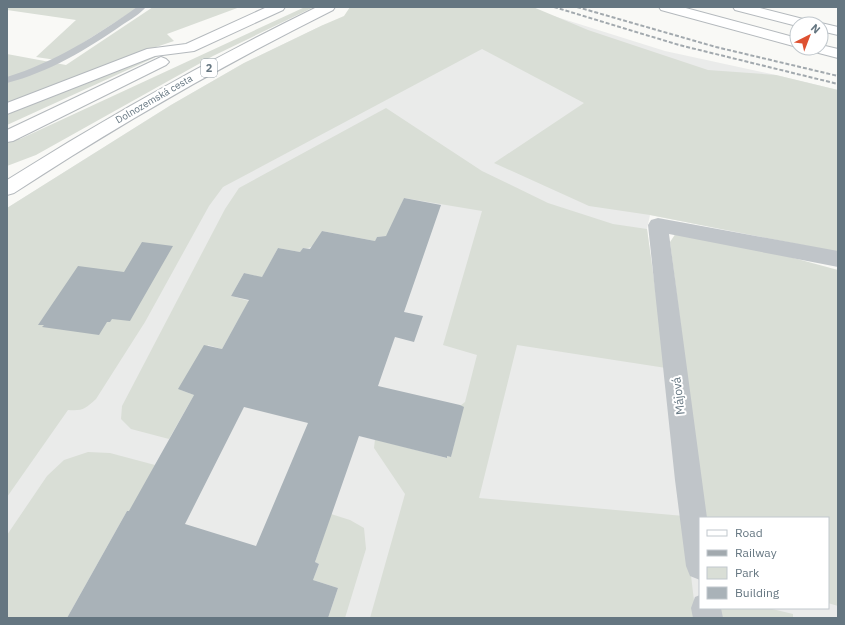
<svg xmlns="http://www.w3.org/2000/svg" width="845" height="625" font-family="'IBM Plex Sans',sans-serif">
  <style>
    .built { fill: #eaebea; fill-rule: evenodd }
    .green { fill: #d9ded6 }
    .building { fill: #a9b2b8; fill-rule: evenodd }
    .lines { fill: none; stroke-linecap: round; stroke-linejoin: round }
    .primary-casing { stroke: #b4b9bd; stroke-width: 2 }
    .lane { fill: #c0c5c9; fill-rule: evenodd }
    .street { fill: #c0c5c9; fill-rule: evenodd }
    .primary { fill: #fff; fill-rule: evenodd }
    .rail { stroke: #a2a9ae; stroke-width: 2; stroke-dasharray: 4 2; stroke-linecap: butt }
    .labels { text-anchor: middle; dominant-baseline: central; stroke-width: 4; stroke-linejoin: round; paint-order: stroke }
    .far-street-label { font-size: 10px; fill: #657681; stroke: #fff }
    .shield { fill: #fff; stroke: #939fa7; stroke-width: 1 }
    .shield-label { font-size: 11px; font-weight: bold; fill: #657681 }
    .street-label { font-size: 12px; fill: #657681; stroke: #fff }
  </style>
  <rect width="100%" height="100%" fill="#f9f9f6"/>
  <path class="built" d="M525 7 665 51 776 75 838 90V252L650 215 647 229 666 368 838 513V618H7V208L171 105 244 63 323 25ZM700 518H828V608H700Z"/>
  <g class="green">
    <polygon points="7,7 139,7 56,60 36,57 76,20 7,10"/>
    <polygon points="153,7 240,7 167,34 174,41 138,53 7,104 7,54 66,65"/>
    <polygon points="305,7 314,7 213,56 36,155 7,166 7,130 20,139"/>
    <path d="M350 7H533L588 30 708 70 776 75 838 90V252L650 215 589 206 494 163 584 103 482 49 223 187 209 206 145 322 96 399C85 409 83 411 68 410L7 497V208L171 105 244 63 323 25 344 16Z"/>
    <polygon points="169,51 7,125 7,113"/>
    <path d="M386 108 482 171 548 203 613 224 647 229 666 368 517 345 479 498 684 516 696 618H370L405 494 374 448 375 439 446 458 447 456 451 457 463 407 460 406 465 402 477 355 443 345 482 211 404 198 389 234 386 236 377 237 375 241 322 231C317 240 314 250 303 248L300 252 278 248 259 283 256 276 244 273 231 296 249 301 222 349 208 345 181 390 194 395 169 439 131 429 121 419 122 406 225 209 239 188Z"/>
    <polygon points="676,233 790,257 838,270 838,606 828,603 828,518 705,518 670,242"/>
    <polygon points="88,452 110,453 155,465 131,512 127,511 67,618 7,618 7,535 47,476 64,460"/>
    <polygon points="331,514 350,520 364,528 366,549 345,618 328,618 338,588 313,580 319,564 315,562"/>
    <polygon points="718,608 768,608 793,614 793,618 720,618"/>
  </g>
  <g class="building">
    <path d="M404 198 441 205 404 312 423 316 414 342 395 337 378 386 460 405 464 407 451 457 447 456V458L359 436 315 562 319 564 313 580 338 588 328 618H67L127 511H129L194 395 178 389 204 345 222 349 249 300 231 296 244 273 262 277 278 248 300 252 303 248 310 249 322 231 375 241 377 237 386 236ZM244 407 308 423 256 546 185 524Z"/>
    <polygon points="142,242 173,246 130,321 112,319 110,322 107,322 99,335 42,327 44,325 38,325 78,266 124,272"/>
  </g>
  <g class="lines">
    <g class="primary-casing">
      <g id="primary">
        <polygon points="267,7 285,7 283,10 194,51 155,56 7,114 7,103 147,49 186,44"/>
        <path d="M317 7H335L333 10C223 65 116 126 14 193L7 195V180C107 117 211 59 317 7Z"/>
        <polygon points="659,7 682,7 797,38 797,47 661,10"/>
        <polygon points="733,7 756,7 811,21 813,24 797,24 797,26 735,10"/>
        <polygon points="821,23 838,27 838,35 821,31 821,24 816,24"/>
        <polygon points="821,45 838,49 838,58 811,51 809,48 821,48"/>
        <polygon points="161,57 166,59 169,62 166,65 13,141 7,142 7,130"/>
      </g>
    </g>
    <path class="lane" d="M137 7H146C140 14 130 20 122 25 86 50 49 72 7 83V77C55 62 96 36 137 7Z"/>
    <g class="street">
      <polygon points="658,218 838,251 838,267 669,234 707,518 700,518 700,580 690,576 686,566 675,480 648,225 651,220"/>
      <polygon points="700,595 700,608 721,608 723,618 693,618 691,608 695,597"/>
    </g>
    <use href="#primary" class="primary"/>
    <g class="rail">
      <polyline points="554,7 679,45 838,84"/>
      <polyline points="577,7 716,47 838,76"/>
    </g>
  </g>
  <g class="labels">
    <g class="far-street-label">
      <text transform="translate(154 99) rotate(-30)">Dolnozemská cesta</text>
    </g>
    <rect class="shield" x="201" y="59" width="16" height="18" rx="3"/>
    <g class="shield-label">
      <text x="209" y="68">2</text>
    </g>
    <g class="street-label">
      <text transform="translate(678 396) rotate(-97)">Májová</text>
    </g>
  </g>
  <rect width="845" height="625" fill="none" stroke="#657681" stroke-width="16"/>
  <rect x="699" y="517" width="130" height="92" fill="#ffffff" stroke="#c1c8cd"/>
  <rect x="707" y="530" width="20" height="6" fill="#ffffff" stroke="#c1c8cd"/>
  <text x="735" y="537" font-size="12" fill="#657681">Road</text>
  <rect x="707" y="550" width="20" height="6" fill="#a2a9ae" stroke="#c1c8cd"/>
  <text x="735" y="557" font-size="12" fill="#657681">Railway</text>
  <rect x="707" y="567" width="20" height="12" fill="#d9ded6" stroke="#c1c8cd"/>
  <text x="735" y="577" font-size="12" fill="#657681">Park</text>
  <rect x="707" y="587" width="20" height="12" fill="#a9b2b8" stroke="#c1c8cd"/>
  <text x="735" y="597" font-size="12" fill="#657681">Building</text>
  <g transform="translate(809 36) rotate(42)"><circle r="19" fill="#ffffff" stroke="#c1c8cd"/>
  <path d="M0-3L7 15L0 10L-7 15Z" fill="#de5131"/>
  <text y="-6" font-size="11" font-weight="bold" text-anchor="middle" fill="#657681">N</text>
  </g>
</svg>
